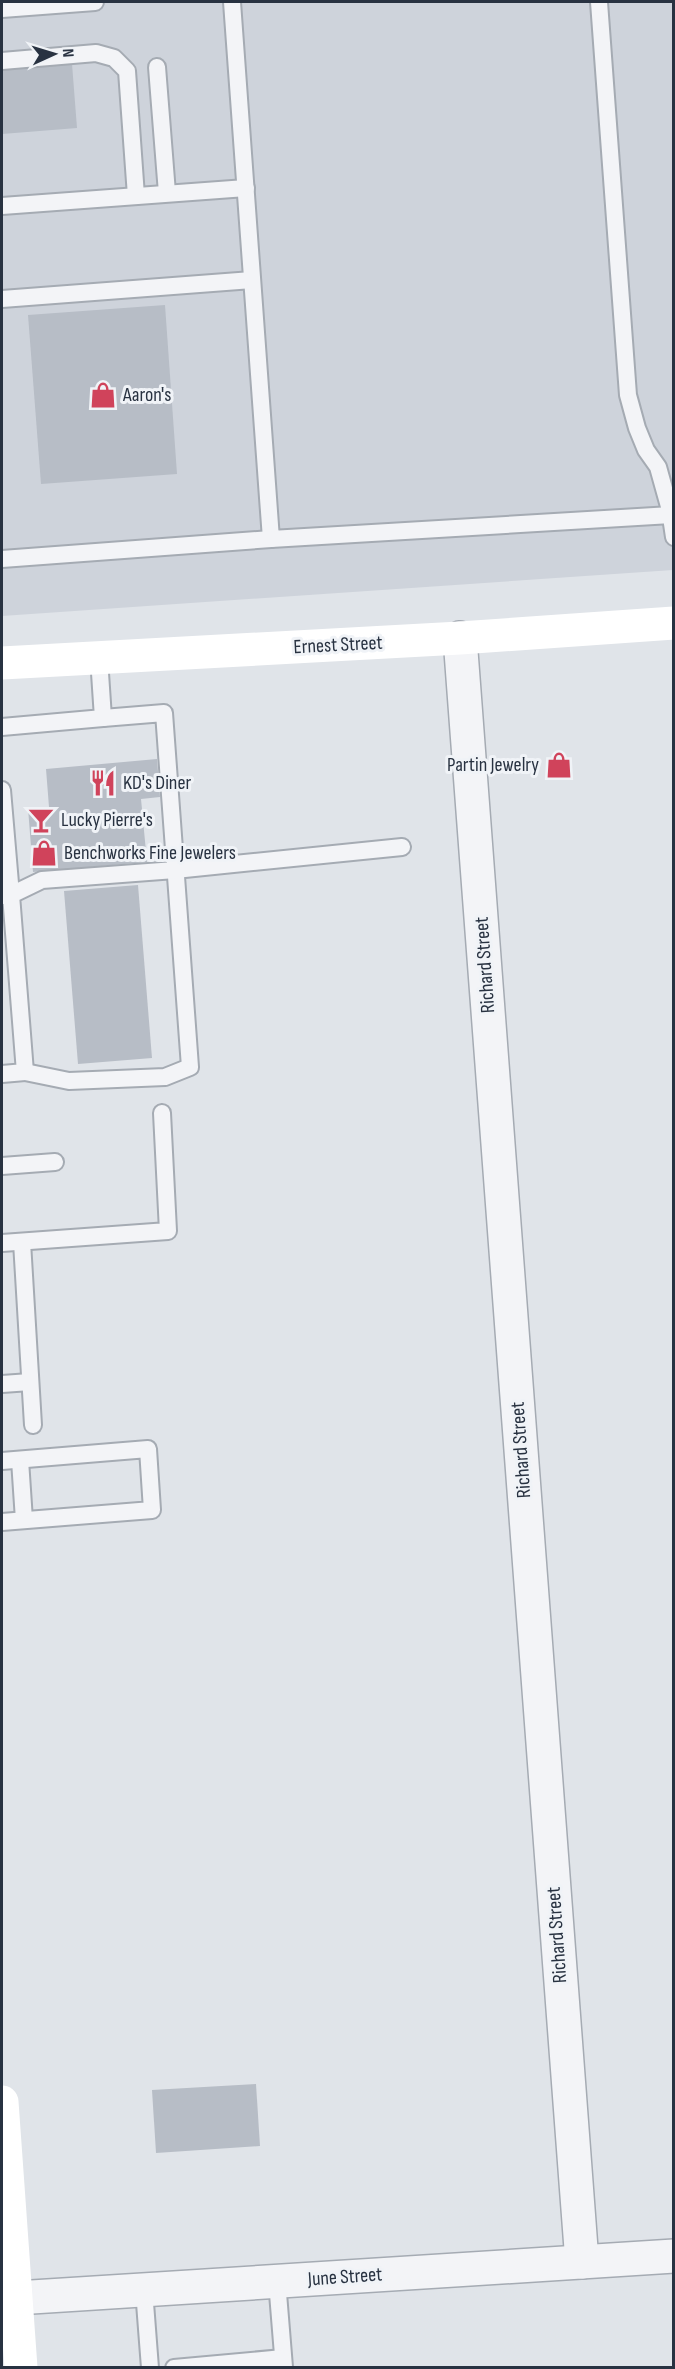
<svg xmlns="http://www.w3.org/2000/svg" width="675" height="2369" font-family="'Sofia Sans Condensed',sans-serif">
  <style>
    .built { fill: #ced3db }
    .building { fill: #b7bdc6 }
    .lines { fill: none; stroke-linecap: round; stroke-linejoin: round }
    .lane-casing { stroke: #a5abb3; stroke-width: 20 }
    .street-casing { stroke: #a5abb3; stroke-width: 36 }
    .lane { stroke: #f3f4f7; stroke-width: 16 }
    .street { stroke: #f3f4f7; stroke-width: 33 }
    .secondary { stroke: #fff; stroke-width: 33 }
    .labels { text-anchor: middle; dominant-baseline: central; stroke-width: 6; stroke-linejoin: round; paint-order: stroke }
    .poi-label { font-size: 20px; fill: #283241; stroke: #f0f3f7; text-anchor: start }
    .street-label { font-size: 20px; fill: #283241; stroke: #f0f3f7 }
  </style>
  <rect width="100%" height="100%" fill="#e0e4e9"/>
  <polygon class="built" points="2,2 673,2 673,570 2,616"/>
  <g class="building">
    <polygon points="72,64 77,128 2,134 2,70"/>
    <polygon points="165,305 177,474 41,484 28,315"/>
    <polygon points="157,759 160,797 141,799 147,862 33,872 28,808 49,807 46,769"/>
    <polygon points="138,885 152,1058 78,1064 64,891"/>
    <polygon points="256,2084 260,2146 156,2153 152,2090"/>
  </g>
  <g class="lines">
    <g class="lane-casing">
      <g id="lane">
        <polyline points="232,2 271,539 671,515"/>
        <polyline points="599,2 628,395 637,428 646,450 658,467 670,510 674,537"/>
        <polyline points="2,9 95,2"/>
        <polyline points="2,61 96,53 114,58 127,71 136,196"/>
        <polyline points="157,67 167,193"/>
        <polyline points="2,206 246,188"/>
        <polyline points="2,299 252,280"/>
        <polyline points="2,559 271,539"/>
        <polyline points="2,727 103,718 99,658"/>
        <polyline points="2,790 11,895 2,896"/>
        <polyline points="25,1072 69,1081 165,1077 190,1067 164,713 103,718"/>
        <polyline points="2,1074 25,1072 11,895 42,880 175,870 402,847"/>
        <polyline points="2,1166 55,1162"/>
        <polyline points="22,1242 33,1425"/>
        <polyline points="2,1243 168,1231 162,1113"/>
        <polyline points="2,1384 30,1382"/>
        <polyline points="20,1460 24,1520"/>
        <polyline points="2,1461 148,1449 152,1510 2,1522"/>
        <polyline points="277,2281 284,2367"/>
        <polyline points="144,2290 150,2368"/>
        <polyline points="174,2368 283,2358"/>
      </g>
    </g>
    <g class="street-casing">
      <g id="street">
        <polyline points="460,638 582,2262"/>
        <polyline points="16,2298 674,2256"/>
      </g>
    </g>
    <use href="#lane" class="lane"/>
    <use href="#street" class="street"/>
    <g class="secondary">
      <polyline points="2,663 460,638 674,623"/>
      <polyline points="2,2102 21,2368"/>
    </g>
  </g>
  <defs>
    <g id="shop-bare" transform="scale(2.07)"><path d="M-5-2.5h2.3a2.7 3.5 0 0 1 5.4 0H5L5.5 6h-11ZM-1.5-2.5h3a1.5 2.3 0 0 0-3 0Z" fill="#d0435b" stroke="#f0f3f7" stroke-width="2.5" paint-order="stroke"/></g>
    <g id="restaurant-bare" transform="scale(2.07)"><path d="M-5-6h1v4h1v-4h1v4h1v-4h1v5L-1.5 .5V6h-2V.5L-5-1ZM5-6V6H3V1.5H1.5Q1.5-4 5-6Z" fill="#d0435b" stroke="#f0f3f7" stroke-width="2.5" paint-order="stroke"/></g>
    <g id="bar-bare" transform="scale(2.07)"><path d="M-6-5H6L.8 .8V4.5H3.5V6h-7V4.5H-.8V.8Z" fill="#d0435b" stroke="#f0f3f7" stroke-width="2.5" paint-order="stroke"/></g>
  </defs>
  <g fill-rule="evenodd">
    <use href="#shop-bare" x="103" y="395"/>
    <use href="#shop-bare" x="559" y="765"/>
    <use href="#restaurant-bare" x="103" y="783"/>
    <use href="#bar-bare" x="41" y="820"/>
    <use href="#shop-bare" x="44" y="853"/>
  </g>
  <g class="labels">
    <g class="poi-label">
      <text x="123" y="395">Aaron's</text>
      <text x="539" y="765" text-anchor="end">Partin Jewelry</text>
      <text x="123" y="783">KD's Diner</text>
      <text x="61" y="820">Lucky Pierre's</text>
      <text x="64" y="853">Benchworks Fine Jewelers</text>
    </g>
    <g class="street-label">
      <text transform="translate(338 645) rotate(-3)">Ernest Street</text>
      <text transform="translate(485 965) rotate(-94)">Richard Street</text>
      <text transform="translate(521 1450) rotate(-94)">Richard Street</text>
      <text transform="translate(557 1935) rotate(-94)">Richard Street</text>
      <text transform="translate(345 2277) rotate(-4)">June Street</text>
    </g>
  </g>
  <rect width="675" height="2369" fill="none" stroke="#283241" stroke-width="6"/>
  <g transform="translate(54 54) rotate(86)" stroke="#f0f3f7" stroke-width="4.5" paint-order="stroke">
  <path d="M0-4.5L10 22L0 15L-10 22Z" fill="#283241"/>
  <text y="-9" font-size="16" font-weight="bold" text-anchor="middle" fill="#283241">N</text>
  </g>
</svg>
